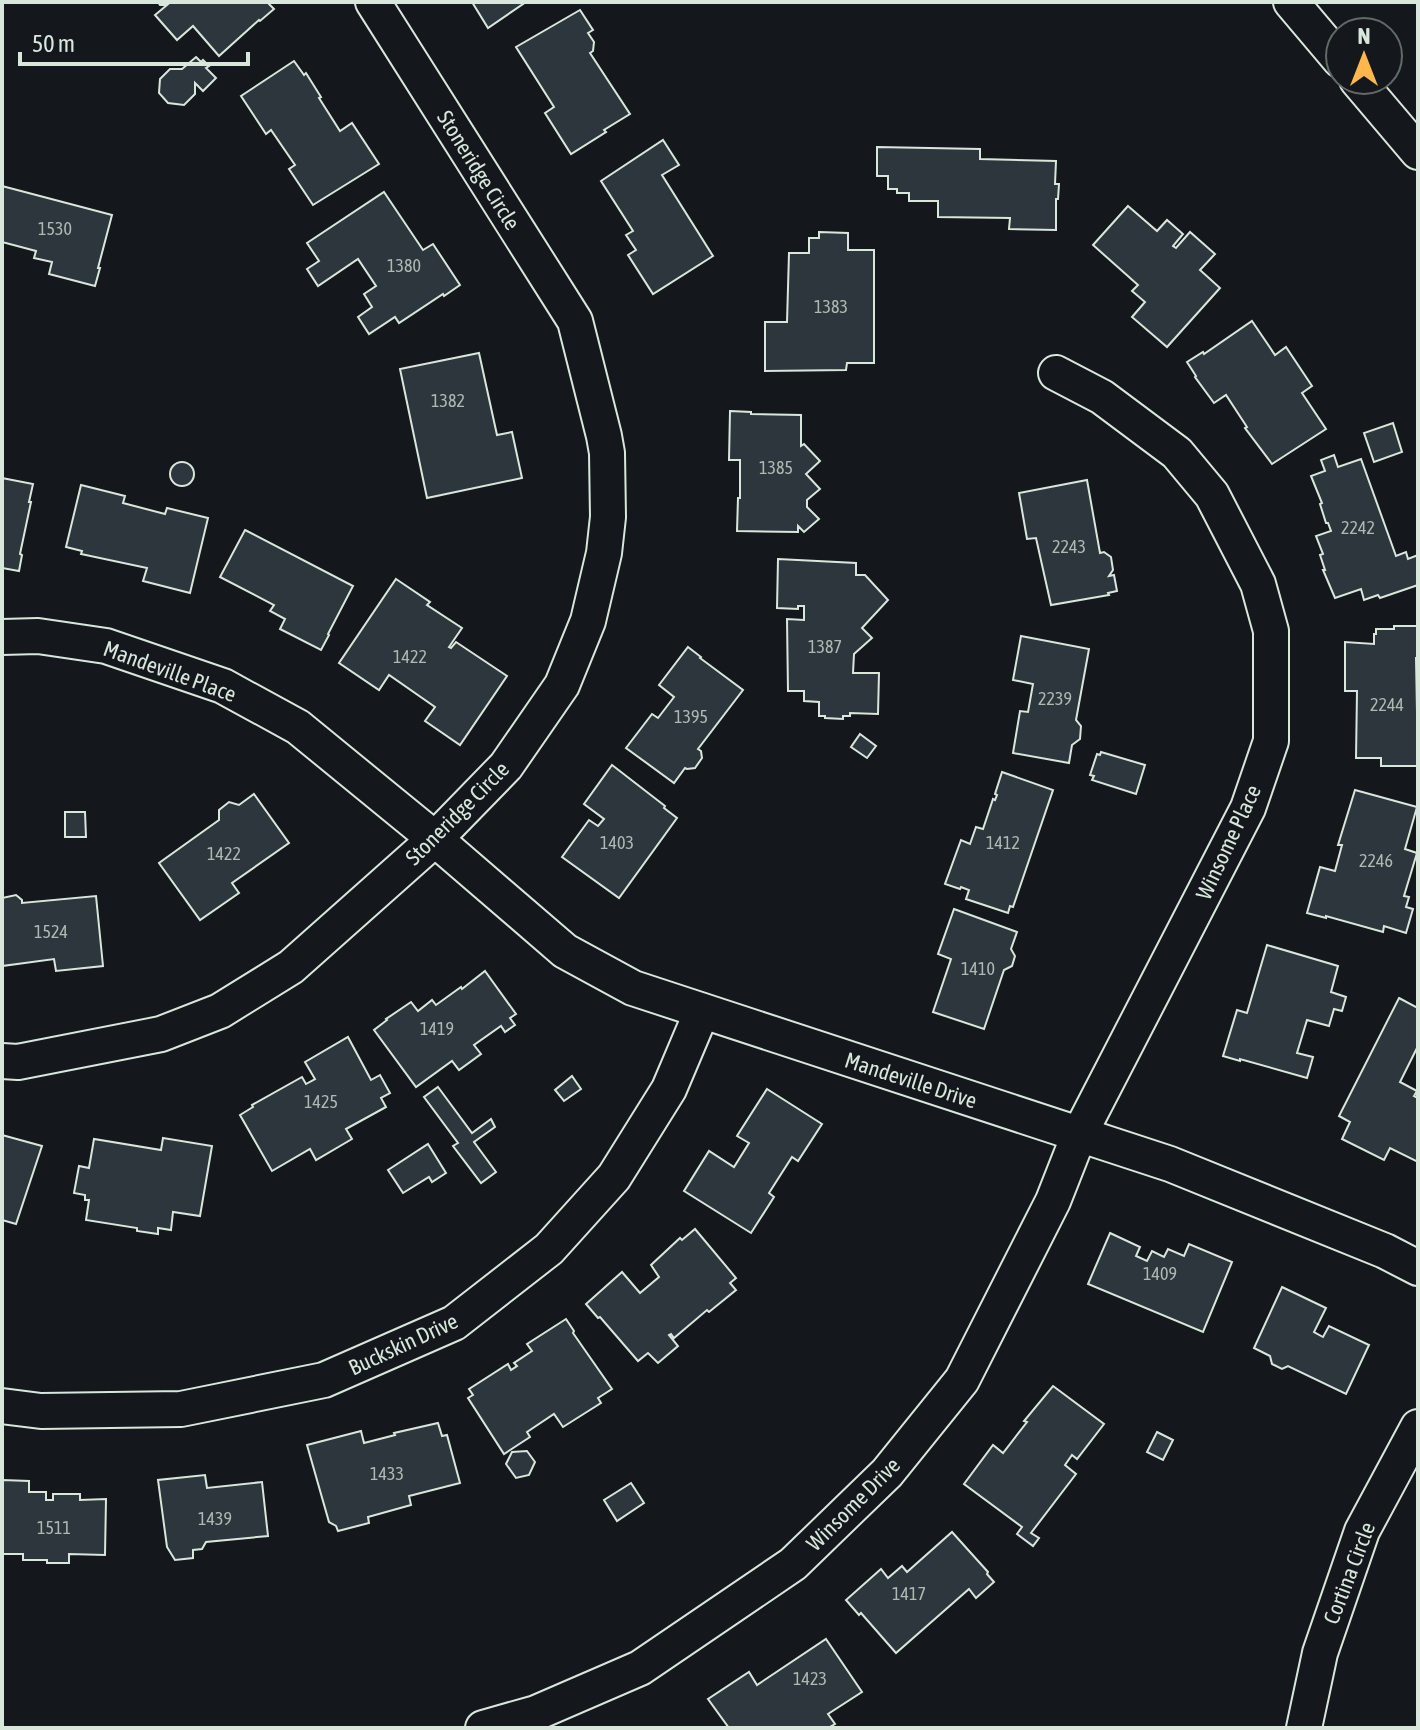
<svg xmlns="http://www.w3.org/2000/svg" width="1420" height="1730" font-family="'Asap Condensed',sans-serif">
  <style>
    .building { fill: #2c363c; stroke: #d8e6dc; stroke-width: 2 }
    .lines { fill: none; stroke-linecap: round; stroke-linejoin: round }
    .minor-casing { stroke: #d8e6dc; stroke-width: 38 }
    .minor { stroke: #14181c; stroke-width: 34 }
    .labels { text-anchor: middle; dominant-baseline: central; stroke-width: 6; stroke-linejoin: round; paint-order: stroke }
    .number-label { font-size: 18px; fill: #adbab4 }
    .street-label { font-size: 22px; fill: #d8e6dc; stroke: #14181c }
  </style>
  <rect width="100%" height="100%" fill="#14181c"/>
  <g class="building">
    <polygon points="158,2 267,2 274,9 260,21 259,20 219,56 193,26 177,40 155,15 167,5 160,5"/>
    <polygon points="472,2 526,2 488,28"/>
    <polygon points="580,10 593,30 588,33 594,42 593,51 590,53 630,114 604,130 606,132 571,154 545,113 554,107 516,47"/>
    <polygon points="196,57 201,62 203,60 209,66 206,68 216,78 203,91 195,83 195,94 184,105 168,103 159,93 160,79 170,69 182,69"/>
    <polygon points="294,61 304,75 306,73 321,97 319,98 340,131 352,123 379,164 313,205 289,169 295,165 271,130 266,134 241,96"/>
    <polygon points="663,140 679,165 662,175 713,256 653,294 628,255 636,250 626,235 633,231 601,181"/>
    <polygon points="877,147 980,149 980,159 1056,161 1055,184 1059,184 1058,199 1056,199 1056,230 1009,229 1010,218 938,217 938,201 909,201 909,193 897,193 897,189 888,189 888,176 877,176"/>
    <polygon points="2,186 112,215 98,268 100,268 95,286 49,274 52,262 34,258 36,251 2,242"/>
    <polygon points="384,192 423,250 433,244 460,285 444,296 443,294 399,323 395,317 369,334 358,317 372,307 364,294 376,286 358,259 318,286 307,269 319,261 307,243"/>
    <polygon points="1128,206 1157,231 1167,220 1183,234 1173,246 1176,248 1190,232 1215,254 1200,270 1220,288 1167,347 1132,317 1145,302 1132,291 1138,285 1093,245"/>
    <polygon points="819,232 848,233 848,250 874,250 874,363 847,363 846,370 765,371 765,322 787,322 789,253 809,253 809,238 819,238"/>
    <polygon points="1252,321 1275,355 1286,347 1312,386 1302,393 1326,429 1272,464 1245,428 1247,427 1226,395 1214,403 1195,377 1196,376 1187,362 1203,352 1204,354"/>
    <polygon points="479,353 497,435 512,432 522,478 427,498 400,369"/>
    <polygon points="730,411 751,412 751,414 801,415 801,446 804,444 820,461 806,474 820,489 807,500 807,507 819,519 804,532 798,526 798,532 737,531 738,498 740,498 740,460 729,460"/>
    <polygon points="1393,423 1402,452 1374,462 1364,433"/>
    <polygon points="1334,455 1338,467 1361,459 1396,556 1406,552 1408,559 1418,555 1418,585 1380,598 1378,595 1364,600 1361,589 1335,598 1323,570 1325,570 1320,555 1323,554 1316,536 1331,531 1328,523 1326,523 1320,504 1322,503 1311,476 1325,471 1321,460"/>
    <circle cx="182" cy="474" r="12"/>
    <polygon points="2,478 33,484 29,502 31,502 20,554 22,555 19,571 2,568"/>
    <polygon points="1087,480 1100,553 1104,552 1111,557 1113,570 1109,576 1114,575 1117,591 1108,593 1109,595 1051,605 1036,538 1027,539 1019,493"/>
    <polygon points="81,485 125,496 123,503 165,514 167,508 208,518 190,593 143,581 147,568 81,554 82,551 66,547"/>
    <polygon points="245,530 353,586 328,634 329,635 321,650 280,629 285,619 270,611 274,605 220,577"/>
    <polygon points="778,559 856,563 856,575 865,575 888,600 862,628 872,638 854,654 853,673 879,673 878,714 850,713 850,716 843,716 843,719 825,718 825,716 819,716 819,702 804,701 804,691 788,691 787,619 804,620 804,606 798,606 798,609 777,608"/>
    <polygon points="396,579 430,602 427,605 462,628 449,647 451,648 456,642 507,676 460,745 425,721 435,707 389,675 379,690 339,663"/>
    <polygon points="1394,626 1418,626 1418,658 1416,658 1418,766 1381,766 1381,758 1356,758 1357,691 1345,691 1345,642 1374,644 1374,634 1376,634 1376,629 1394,629"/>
    <polygon points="1021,636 1089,649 1076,720 1081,726 1080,739 1072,745 1069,763 1013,753 1020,711 1028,712 1033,684 1013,680"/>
    <polygon points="688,647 701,657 700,658 743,690 698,749 701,751 702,758 695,768 687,769 685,768 674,783 626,748 652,714 658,718 674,697 659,685"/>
    <polygon points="860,734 876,746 867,758 851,747"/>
    <polygon points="1101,752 1145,765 1136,794 1092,780 1094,776 1090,775 1097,754 1100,755"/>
    <polygon points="612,765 665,806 664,808 677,818 619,898 562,857 589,820 598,826 604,819 584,804"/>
    <polygon points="1002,772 1053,790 1013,907 1010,906 1008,913 966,899 969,890 961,887 960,889 945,884 961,840 970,844 976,827 983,829 993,799 995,800 997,795 995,794"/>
    <polygon points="1355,790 1417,807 1405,849 1417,853 1404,896 1409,897 1406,907 1413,909 1406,933 1384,926 1383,932 1326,916 1326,918 1307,913 1320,867 1335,871 1342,845 1338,845"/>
    <polygon points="254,794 289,843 232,883 239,893 200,920 159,863 219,820 219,810 229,802 239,805"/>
    <polygon points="65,812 85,812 86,837 65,837"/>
    <polygon points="16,895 22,900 22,903 96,896 103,966 56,971 54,959 2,966 2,898"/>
    <polygon points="954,909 1017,932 1011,949 1015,956 1012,966 1004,970 984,1029 933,1012 951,959 938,954"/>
    <polygon points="1267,945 1338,966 1331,992 1346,997 1342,1011 1334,1009 1329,1026 1307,1020 1297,1053 1313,1057 1307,1078 1240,1059 1240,1061 1223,1056 1237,1010 1247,1013"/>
    <polygon points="485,971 516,1014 510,1018 515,1025 505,1032 501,1026 474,1045 481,1054 459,1070 452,1061 416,1087 374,1030 387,1020 386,1019 411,1002 418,1011 432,1000 436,1005 461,987 462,989"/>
    <polygon points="1399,998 1418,1008 1418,1046 1400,1082 1417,1091 1414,1096 1418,1098 1418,1162 1390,1148 1384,1160 1342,1139 1350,1122 1339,1116"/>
    <polygon points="348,1037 371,1080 380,1075 390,1093 381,1098 386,1107 346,1129 352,1139 316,1160 310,1149 272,1171 240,1115 253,1107 252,1105 302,1077 306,1084 315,1079 305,1062"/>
    <polygon points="572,1076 581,1089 564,1101 555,1090"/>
    <polygon points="438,1087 472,1133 491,1119 495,1127 474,1142 496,1172 481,1183 453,1146 458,1143 424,1097"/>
    <polygon points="767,1089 822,1124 798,1161 792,1157 769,1193 774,1197 751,1233 684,1191 709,1151 734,1167 749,1143 737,1136"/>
    <polygon points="2,1135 42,1146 16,1224 2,1220"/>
    <polygon points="163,1138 212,1146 200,1216 173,1212 171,1230 158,1228 158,1234 137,1231 137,1228 86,1220 89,1200 85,1200 85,1195 74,1193 79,1166 89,1168 94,1139 161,1150"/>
    <polygon points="428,1144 446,1173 432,1182 429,1177 403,1193 388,1170"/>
    <polygon points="695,1229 736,1278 730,1283 736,1290 709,1312 707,1310 674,1338 671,1334 669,1335 678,1346 658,1363 648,1353 638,1361 600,1317 598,1318 586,1304 622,1272 640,1293 659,1277 651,1265 680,1238 682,1240"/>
    <polygon points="1110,1233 1140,1247 1136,1256 1147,1261 1152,1251 1164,1257 1168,1249 1184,1256 1189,1244 1232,1262 1203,1332 1088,1284"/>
    <polygon points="1282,1287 1326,1308 1314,1332 1323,1337 1329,1326 1369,1345 1346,1394 1288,1366 1282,1369 1272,1364 1270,1356 1254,1348"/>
    <polygon points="566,1319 574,1331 573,1333 612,1389 598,1398 601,1403 563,1427 554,1414 527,1432 530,1437 504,1454 468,1398 473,1395 469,1389 508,1364 511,1370 517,1366 514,1363 532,1351 527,1344"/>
    <polygon points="1053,1386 1104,1424 1077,1459 1072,1455 1065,1465 1076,1474 1031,1533 1039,1538 1033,1546 1017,1534 1022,1527 964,1484 993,1445 1003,1453 1027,1422 1024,1421"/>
    <polygon points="438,1423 442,1436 447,1435 460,1483 409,1496 411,1505 368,1517 369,1523 338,1531 336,1526 329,1522 307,1445 361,1431 364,1443 395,1435 394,1433"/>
    <polygon points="1157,1432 1173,1440 1163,1460 1147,1452"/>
    <polygon points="527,1451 535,1462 529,1475 516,1478 506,1464 512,1452"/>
    <polygon points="205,1475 207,1488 262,1482 268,1536 206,1542 202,1549 193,1550 193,1558 175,1560 167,1547 158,1480"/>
    <polygon points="2,1480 29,1481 29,1492 46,1492 46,1500 53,1500 53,1494 80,1494 80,1500 106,1499 105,1555 69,1554 69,1563 47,1563 47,1560 23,1560 23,1554 2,1554"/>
    <polygon points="631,1483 644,1503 617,1521 604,1500"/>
    <polygon points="952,1532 988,1572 987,1574 994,1582 976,1598 969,1589 896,1653 861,1613 859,1615 846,1600 881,1569 888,1578 902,1566 907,1572"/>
    <polygon points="826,1639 862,1692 828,1714 835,1724 828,1728 729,1728 708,1699 749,1672 757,1685"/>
  </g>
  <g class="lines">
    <g class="minor-casing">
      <g id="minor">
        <polyline points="1291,2 1340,60"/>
        <polyline points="1357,80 1418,152"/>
        <polyline points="2,637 38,636 106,646 223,686 298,727 435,839 565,951 633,988 1170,1164 1385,1251 1418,1268"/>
        <polyline points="2,1061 18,1062 161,1034 220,1011 291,967 435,839 506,766 562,685 588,621 604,553 608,517 607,453 604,436 575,321 373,2"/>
        <polyline points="2,1406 41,1411 181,1409 324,1380 454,1323 549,1249 614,1177 669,1089 702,1011"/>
        <polyline points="483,1728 536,1713 640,1668 793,1564 887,1473 962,1380 1053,1201 1079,1135 1248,808 1271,741 1271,631 1258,584 1212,495 1177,453 1102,397 1056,373"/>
        <polyline points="1304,1728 1320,1653 1362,1531 1418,1427"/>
      </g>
    </g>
    <use href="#minor" class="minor"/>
  </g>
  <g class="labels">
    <g class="number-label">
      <text x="55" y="228">1530</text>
      <text x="404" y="265">1380</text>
      <text x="831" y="306">1383</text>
      <text x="448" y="400">1382</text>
      <text x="776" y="467">1385</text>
      <text x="1358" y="527">2242</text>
      <text x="1069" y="546">2243</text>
      <text x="825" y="646">1387</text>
      <text x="410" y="656">1422</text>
      <text x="1055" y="698">2239</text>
      <text x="1387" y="704">2244</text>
      <text x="691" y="716">1395</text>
      <text x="617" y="842">1403</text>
      <text x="1003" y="842">1412</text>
      <text x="224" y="853">1422</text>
      <text x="1376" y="860">2246</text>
      <text x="51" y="931">1524</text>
      <text x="978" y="968">1410</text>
      <text x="437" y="1028">1419</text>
      <text x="321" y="1101">1425</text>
      <text x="1160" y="1273">1409</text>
      <text x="387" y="1473">1433</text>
      <text x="215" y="1518">1439</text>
      <text x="54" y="1527">1511</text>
      <text x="909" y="1593">1417</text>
      <text x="810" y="1678">1423</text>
    </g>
    <g class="street-label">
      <text transform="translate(479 170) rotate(58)">Stoneridge Circle</text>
      <text transform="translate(170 671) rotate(20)">Mandeville Place</text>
      <text transform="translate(457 813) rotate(-45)">Stoneridge Circle</text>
      <text transform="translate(1228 842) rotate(-65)">Winsome Place</text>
      <text transform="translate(911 1080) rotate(18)">Mandeville Drive</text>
      <text transform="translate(403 1344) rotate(-25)">Buckskin Drive</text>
      <text transform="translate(853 1504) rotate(-45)">Winsome Drive</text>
      <text transform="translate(1349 1573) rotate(-69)">Cortina Circle</text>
    </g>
  </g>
  <rect width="1420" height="1730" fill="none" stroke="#d8e6dc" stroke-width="8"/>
  <g transform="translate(1364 56)"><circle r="38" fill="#14181c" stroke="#626a69" stroke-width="2"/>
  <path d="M0-6L14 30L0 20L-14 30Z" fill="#ffb74d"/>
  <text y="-12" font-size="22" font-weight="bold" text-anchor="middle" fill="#d8e6dc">N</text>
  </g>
  <path d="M20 52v12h228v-12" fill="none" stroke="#d8e6dc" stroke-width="4"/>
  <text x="32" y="52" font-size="24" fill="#d8e6dc" stroke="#14181c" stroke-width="6" paint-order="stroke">50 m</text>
</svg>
